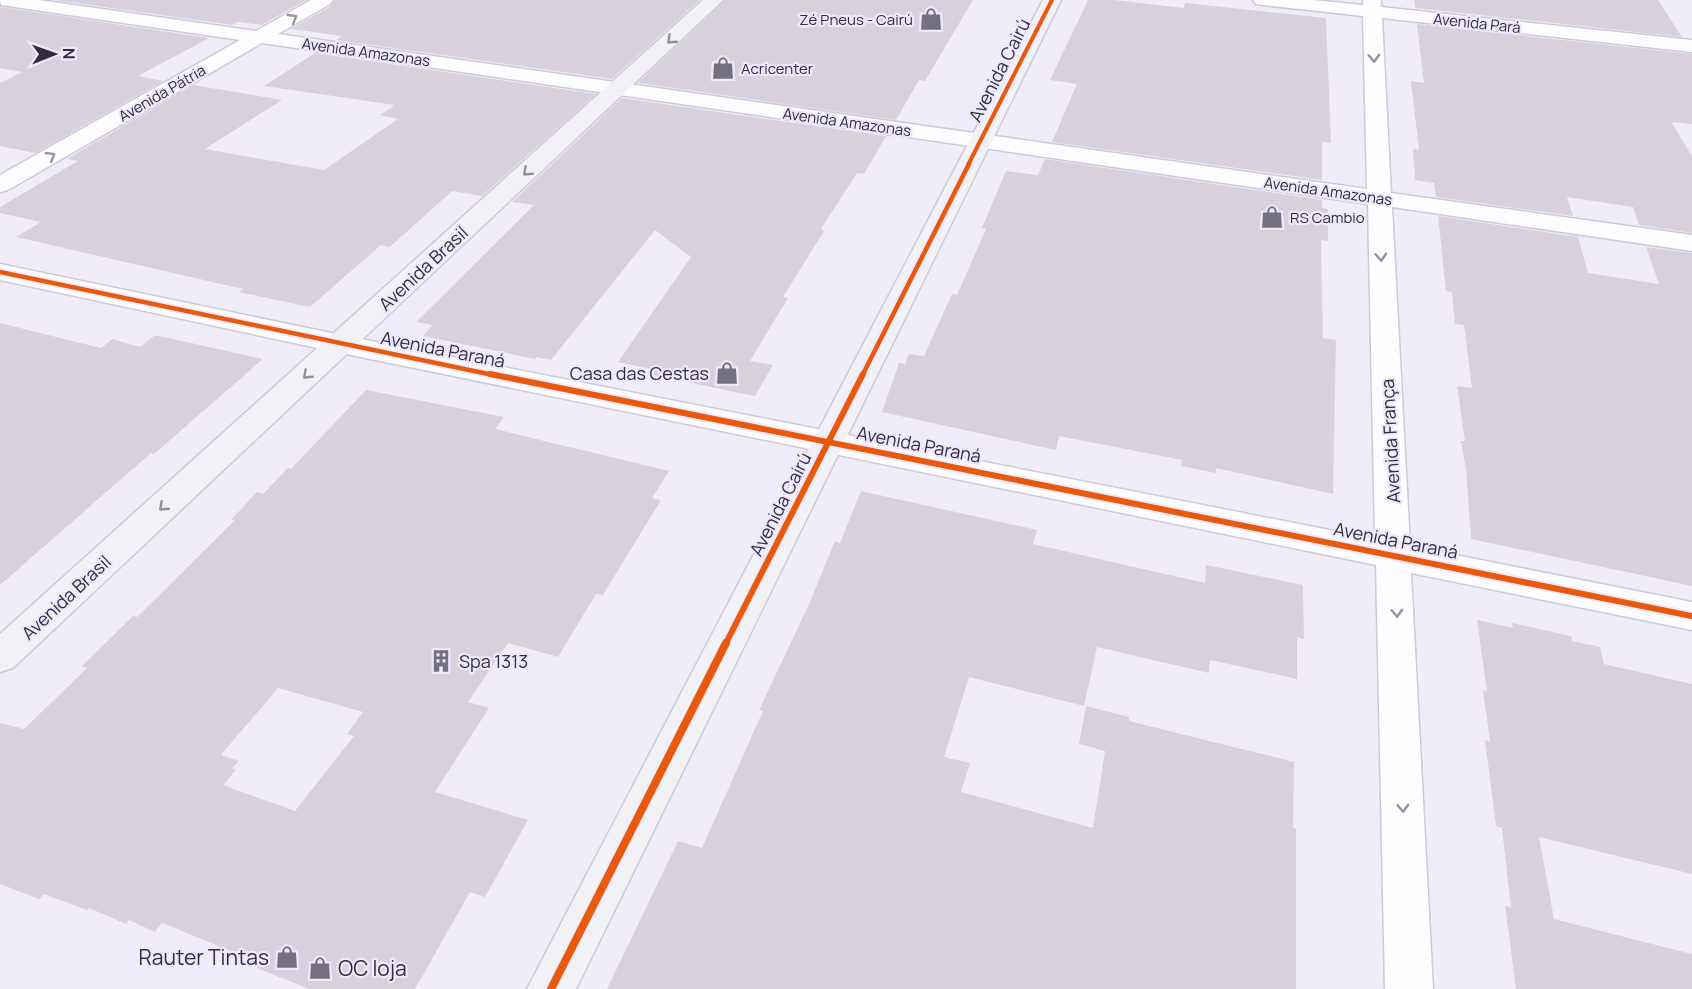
<svg xmlns="http://www.w3.org/2000/svg" width="1692" height="989" font-family="Manrope,sans-serif">
  <style>
    .building { fill: #d8d1dc; fill-rule: evenodd }
    .lines { fill: none; stroke-linecap: round; stroke-linejoin: round }
    .street-casing { stroke: #cdcad7; stroke-width: 3 }
    .secondary-casing { stroke: #cdcad7; stroke-width: 3 }
    .street { fill: #fdfcfe; fill-rule: evenodd }
    .secondary { fill: #f2f2f6; fill-rule: evenodd }
    .cycleway-far3-casing { stroke: #eee8fe; stroke-width: 6 }
    .cycleway-far2-casing { stroke: #eee8fe; stroke-width: 8 }
    .cycleway-far1-casing { stroke: #eee8fe; stroke-width: 10 }
    .cycleway-casing { stroke: #eee8fe; stroke-width: 11 }
    .cycleway-far3 { stroke: #e8590c; stroke-width: 4 }
    .cycleway-far2 { stroke: #e8590c; stroke-width: 4.5 }
    .cycleway-far1 { stroke: #e8590c; stroke-width: 6 }
    .cycleway { stroke: #e8590c; stroke-width: 8 }
    .oneway { stroke: #97949c }
    .oneway2 { stroke: #929098 }
    .labels { text-anchor: middle; dominant-baseline: central; stroke-width: 4.5; stroke-linejoin: round; paint-order: stroke }
    .far-poi-label { font-size: 15px; fill: #312d3b; stroke: #eee8fe; text-anchor: start }
    .far-street-label { font-size: 15px; fill: #312d3b; stroke: #eee8fe }
    .street-label { font-size: 18px; fill: #312d3b; stroke: #eee8fe }
    .poi-label { font-size: 18px; fill: #312d3b; stroke: #eee8fe; text-anchor: end }
    .near-poi-label { font-size: 21px; fill: #312d3b; stroke: #eee8fe; text-anchor: end }
  </style>
  <rect width="100%" height="100%" fill="#f0edf9"/>
  <g class="building">
    <polygon points="55,0 306,0 262,25 238,22 232,25"/>
    <polygon points="335,0 700,0 612,79 336,40 342,36 291,29 331,6"/>
    <polygon points="725,0 973,0 925,81 919,80 896,120 638,83"/>
    <polygon points="1088,0 1114,0 1184,8 1185,3 1326,18 1331,143 1322,142 1322,180 1052,142 1077,84 1050,80"/>
    <polygon points="1414,0 1658,0 1682,37 1415,8"/>
    <polygon points="0,7 1,7 209,38 138,76 163,81 35,153 0,146 0,83 22,72 0,68"/>
    <polygon points="1417,24 1692,54 1692,124 1671,122 1692,156 1692,233 1639,225 1633,207 1567,197 1573,216 1436,197 1434,183 1415,180 1413,149 1419,150 1411,81 1424,83"/>
    <polygon points="315,53 596,94 482,196 452,191 390,247 381,245 310,307 239,292 243,289 16,237 41,222 0,213 0,207 78,161 67,159 193,85 282,100 205,149 324,170 398,119 380,115 395,105 264,86"/>
    <polygon points="622,98 886,136 864,174 857,173 821,229 824,231 783,297 788,298 750,361 773,365 755,396 652,375 656,370 618,362 691,257 655,230 551,360 536,357 535,359 423,336 433,325 416,322 534,205 512,202"/>
    <polygon points="1045,159 1322,200 1322,208 1328,209 1328,241 1321,240 1323,338 1336,340 1333,494 1216,468 1216,473 1181,466 1182,460 1059,436 1056,450 882,412 899,363 905,364 909,354 924,356 952,294 957,295 986,229 982,228 1006,171 1038,175"/>
    <polygon points="1438,216 1578,237 1588,273 1659,284 1646,247 1692,253 1692,586 1471,539 1466,469 1461,441 1465,441 1457,386 1472,388 1464,325 1455,324 1452,292 1446,291"/>
    <polygon points="0,323 101,348 112,339 140,347 154,336 160,336 263,359 154,454 151,453 0,585"/>
    <path d="M366 390 504 417 495 429 669 471 652 498 661 500 603 595 596 594 558 657 508 643 468 702 489 708 435 792 528 820 485 897 470 892 415 989H309L257 968 261 963 162 923 155 932 129 920 126 924 89 908 87 910 44 894 39 899 0 884V723L24 729 87 668 82 666 133 616 137 617 235 520H231L257 492 263 494 288 468 291 469ZM278 688 363 712 347 734 354 736 295 811 223 785 236 770 232 768 239 761 221 755Z"/>
    <polygon points="861,491 1037,530 1033,544 1205,583 1206,565 1303,585 1304,639 1297,637 1297,679 1210,660 1209,673 1097,647 1084,706 969,677 944,757 970,763 961,792 1093,828 1105,751 1079,744 1086,706 1129,717 1129,721 1294,762 1293,828 1296,829 1296,989 607,989 678,841 702,848 763,711 759,710 810,602 835,541 840,543"/>
    <polygon points="1477,620 1513,628 1512,623 1571,636 1572,641 1600,647 1604,664 1692,684 1692,874 1539,837 1554,919 1692,954 1692,989 1516,989 1505,905 1511,908 1502,828 1496,826 1485,740 1490,742 1483,690 1487,692"/>
  </g>
  <g class="lines">
    <g class="street-casing">
      <polygon id="street" points="0,0 39,0 256,31 311,0 333,0 330,4 278,34 1367,189 1363,16 1262,5 1256,4 1253,0 1313,0 1363,5 1363,0 1381,0 1381,7 1692,40 1692,52 1382,18 1391,193 1692,235 1692,251 1392,207 1410,546 1692,602 1692,630 1411,573 1433,989 1385,989 1376,565 341,353 0,280 0,264 341,335 1375,539 1368,204 262,43 8,190 0,192 0,175 240,40 1,5"/>
    </g>
    <g class="secondary-casing">
      <g id="secondary">
        <polygon points="703,0 723,0 13,668 0,672 0,634"/>
        <polygon points="1043,0 1061,0 576,989 527,989"/>
      </g>
    </g>
    <use href="#street" class="street"/>
    <use href="#secondary" class="secondary"/>
    <g class="cycleway-far3-casing">
      <polyline id="cycleway-far3" points="968,165 1052,0"/>
    </g>
    <g class="cycleway-far2-casing">
      <g id="cycleway-far2">
        <polyline points="0,272 498,376"/>
        <polyline points="862,376 969,164"/>
      </g>
    </g>
    <g class="cycleway-far1-casing">
      <g id="cycleway-far1">
        <polyline points="490,374 1692,616"/>
        <polyline points="725,645 863,374"/>
      </g>
    </g>
    <g class="cycleway-casing">
      <polyline id="cycleway" points="551,989 726,643"/>
    </g>
    <use href="#cycleway-far3" class="cycleway-far3"/>
    <use href="#cycleway-far2" class="cycleway-far2"/>
    <use href="#cycleway-far1" class="cycleway-far1"/>
    <use href="#cycleway" class="cycleway"/>
  </g>
  <defs><path id="oneway-chevron" d="M-2-3.5L2.5 0L-2 3.5" fill="none" stroke-width="1.6" stroke-linecap="round" stroke-linejoin="round" transform="scale(1.5)"/></defs>
  <g class="oneway">
    <use href="#oneway-chevron" transform="translate(293 18) rotate(-30)"/>
    <use href="#oneway-chevron" transform="translate(1374 58) rotate(88)"/>
    <use href="#oneway-chevron" transform="translate(51 156) rotate(-30)"/>
    <use href="#oneway-chevron" transform="translate(1381 257) rotate(87)"/>
    <use href="#oneway-chevron" transform="translate(1397 613) rotate(88)"/>
    <use href="#oneway-chevron" transform="translate(1403 808) rotate(88)"/>
  </g>
  <g class="oneway2">
    <use href="#oneway-chevron" transform="translate(671 40) rotate(137)"/>
    <use href="#oneway-chevron" transform="translate(527 172) rotate(137)"/>
    <use href="#oneway-chevron" transform="translate(307 375) rotate(137)"/>
    <use href="#oneway-chevron" transform="translate(163 507) rotate(137)"/>
  </g>
  <defs>
    <g id="shop-bare" transform="scale(1.8)"><path d="M-5-2.5h2.3a2.7 3.5 0 0 1 5.4 0H5L5.5 6h-11ZM-1.5-2.5h3a1.5 2.3 0 0 0-3 0Z" fill="#74707e" stroke="#eee8fe" stroke-width="2.5" paint-order="stroke"/></g>
    <g id="building-bare" transform="scale(1.8)"><path d="M-4-6H4V6H1V3H-1V6H-4ZM-2.5-4.3h1.7v1.8h-1.7ZM.8-4.3h1.7v1.8H.8ZM-2.5-1h1.7V.8h-1.7ZM.8-1h1.7V.8H.8Z" fill="#74707e" stroke="#eee8fe" stroke-width="2.5" paint-order="stroke"/></g>
  </defs>
  <g fill-rule="evenodd">
    <use href="#shop-bare" x="931" y="19"/>
    <use href="#shop-bare" x="723" y="68"/>
    <use href="#shop-bare" x="1272" y="217"/>
    <use href="#shop-bare" x="727" y="373"/>
    <use href="#building-bare" x="441" y="661"/>
    <use href="#shop-bare" x="287" y="957"/>
    <use href="#shop-bare" x="320" y="968"/>
  </g>
  <g class="labels">
    <g class="far-poi-label">
      <text x="913" y="19" text-anchor="end">Zé Pneus - Cairú</text>
      <text x="741" y="68">Acricenter</text>
      <text x="1290" y="217">RS Cambio</text>
    </g>
    <g class="far-street-label">
      <text transform="translate(1477 23) rotate(6)">Avenida Pará</text>
      <text transform="translate(366 52) rotate(8)">Avenida Amazonas</text>
      <text transform="translate(162 93) rotate(-30)">Avenida Pátria</text>
      <text transform="translate(847 122) rotate(8)">Avenida Amazonas</text>
      <text transform="translate(1328 191) rotate(8)">Avenida Amazonas</text>
    </g>
    <g class="street-label">
      <text transform="translate(999 70) rotate(-63)">Avenida Cairú</text>
      <text transform="translate(423 268) rotate(-43)">Avenida Brasil</text>
      <text transform="translate(443 349) rotate(11)">Avenida Paraná</text>
      <text transform="translate(1390 441) rotate(-93)">Avenida França</text>
      <text transform="translate(919 444) rotate(11)">Avenida Paraná</text>
      <text transform="translate(780 504) rotate(-63)">Avenida Cairú</text>
      <text transform="translate(1396 540) rotate(11)">Avenida Paraná</text>
      <text transform="translate(66 597) rotate(-43)">Avenida Brasil</text>
    </g>
    <g class="poi-label">
      <text x="709" y="373">Casa das Cestas</text>
      <text x="459" y="661" text-anchor="start">Spa 1313</text>
    </g>
    <g class="near-poi-label">
      <text x="269" y="957">Rauter Tintas</text>
      <text x="338" y="968" text-anchor="start">OC loja</text>
    </g>
  </g>
  <g transform="translate(54 54) rotate(89)" stroke="#eee8fe" stroke-width="4.5" paint-order="stroke">
  <path d="M0-4.5L10 22L0 15L-10 22Z" fill="#312d3b"/>
  <text y="-9" font-size="16" font-weight="bold" text-anchor="middle" fill="#312d3b">N</text>
  </g>
</svg>
